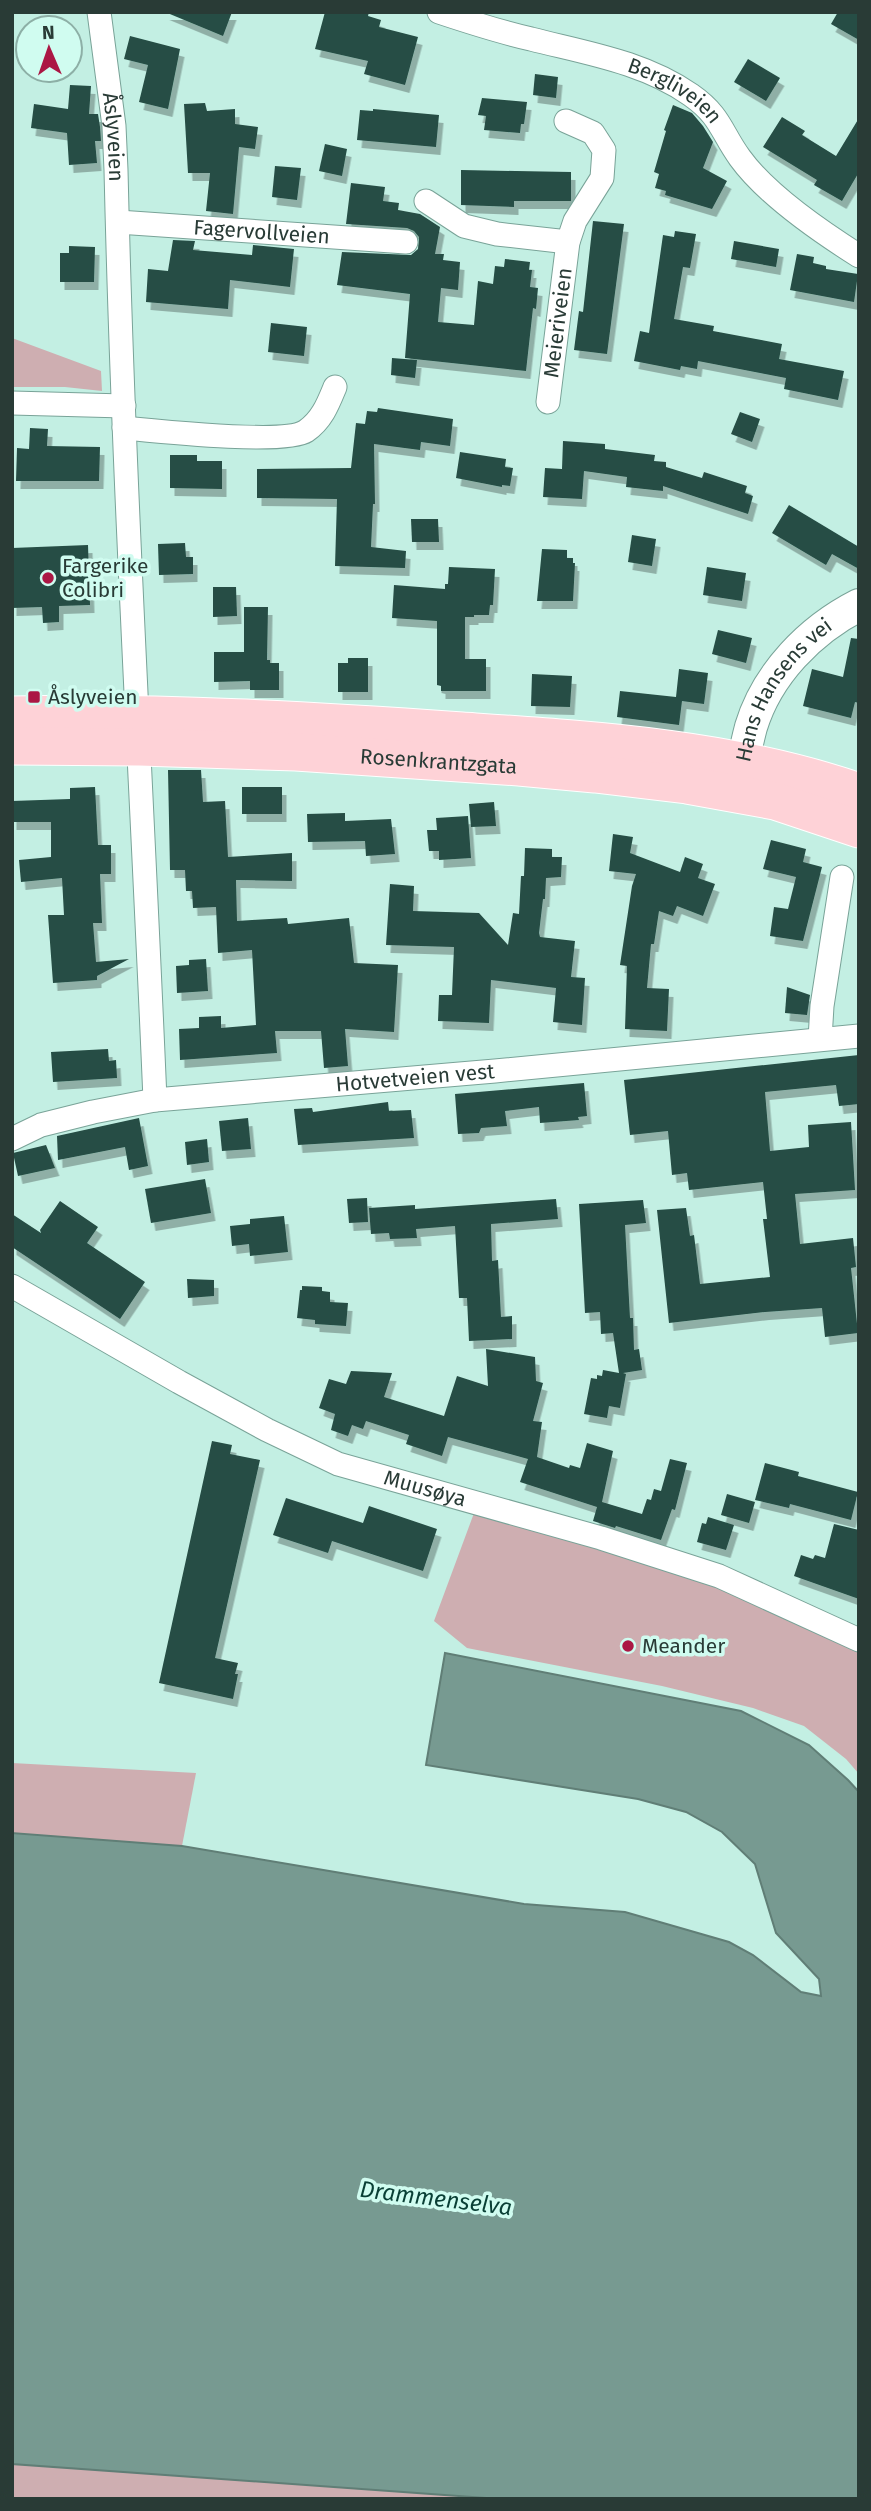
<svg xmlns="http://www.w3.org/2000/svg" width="871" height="2511" font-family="'Fira Sans',sans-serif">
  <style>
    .green { fill: #ceaeb1 }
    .water { fill: #779a91; stroke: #607e76; stroke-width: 2 }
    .building { fill: #254d44; filter: url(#shadow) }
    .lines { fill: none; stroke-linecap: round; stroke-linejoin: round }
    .minor-casing { stroke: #79a398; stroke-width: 25 }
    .secondary-casing { stroke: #79a398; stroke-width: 34 }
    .primary-casing { stroke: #fff; stroke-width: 39 }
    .minor { stroke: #fff; stroke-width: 23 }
    .secondary { stroke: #fff; stroke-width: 32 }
    .primary { stroke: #fed2d7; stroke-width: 37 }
    .poi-dot { fill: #ab1744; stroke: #d0fcf0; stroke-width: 2.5 }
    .labels { text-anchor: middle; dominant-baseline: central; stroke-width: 7; stroke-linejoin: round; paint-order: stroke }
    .street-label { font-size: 21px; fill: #293b36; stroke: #d0fcf0 }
    .poi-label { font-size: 21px; fill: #293b36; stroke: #d0fcf0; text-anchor: start }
    .water-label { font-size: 23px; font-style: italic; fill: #093f35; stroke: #d0fcf0 }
  </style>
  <defs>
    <filter id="shadow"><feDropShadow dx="4.5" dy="8" stdDeviation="0" flood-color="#0004"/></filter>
  </defs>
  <rect width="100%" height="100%" fill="#c3efe3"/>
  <g class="green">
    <polygon points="12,338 101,371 102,391 65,387 12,387"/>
    <polygon points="477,1505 601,1538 859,1645 859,1774 846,1759 804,1726 753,1708 662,1686 467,1648 434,1621"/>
    <polygon points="12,1763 196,1773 182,1846 12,1833"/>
    <polygon points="12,2464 500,2499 12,2499"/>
  </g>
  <polygon class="water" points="445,1653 741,1711 809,1745 848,1780 859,1792 859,2499 500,2499 12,2464 12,1833 182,1846 524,1904 625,1912 729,1942 753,1955 801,1992 821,1996 819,1979 776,1933 755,1864 722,1832 686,1812 638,1799 426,1765"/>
  <g class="building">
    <polygon points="165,12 232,12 223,36"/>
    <polygon points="325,12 369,12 368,16 381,20 379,27 418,37 405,85 364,74 368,61 315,49"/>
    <polygon points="838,12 859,12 859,40 831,24"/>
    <polygon points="130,36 180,49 168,109 139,102 148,65 124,59"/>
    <polygon points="748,59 780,78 766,101 734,82"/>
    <polygon points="535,74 558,77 556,98 533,95"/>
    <polygon points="70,85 91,86 89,114 98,114 100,127 101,141 95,141 97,163 69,165 67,133 31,128 34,104 68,109"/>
    <polygon points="482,98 527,102 524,124 521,124 520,133 484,130 486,116 478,115"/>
    <polygon points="205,103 207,111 235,109 235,124 258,127 255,149 239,147 233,214 206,211 210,173 188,173 184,104"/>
    <polygon points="673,105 692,113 703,126 713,142 703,168 727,181 712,209 665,195 666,191 655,188 659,174 654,172 666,131 664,130"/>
    <polygon points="373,109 439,115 436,147 357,140 360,110 373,111"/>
    <polygon points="782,117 805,131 802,135 836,156 859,118 859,172 842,201 814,185 817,180 763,147"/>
    <polygon points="325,144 347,149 342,176 319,171"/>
    <polygon points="275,166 301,168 297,200 272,197"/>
    <polygon points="461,170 571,172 571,201 514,201 514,207 461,205"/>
    <polygon points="351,183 385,187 383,201 399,203 398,210 420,214 440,227 435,254 444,254 443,260 460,262 458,290 441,288 438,322 474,325 478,281 493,284 495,266 504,267 505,259 530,262 529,270 532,270 530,287 538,288 536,309 533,308 526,371 405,358 410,294 337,285 342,252 411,255 418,249 419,237 414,231 407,228 346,224"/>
    <polygon points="593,221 624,224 607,354 574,350 579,311 583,312"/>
    <polygon points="675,231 696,234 690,268 683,267 674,319 714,326 713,331 782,344 779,359 844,371 838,400 784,389 786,378 698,361 697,369 681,366 680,370 634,361 640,331 649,333 663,235 674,237"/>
    <polygon points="173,240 195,241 193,250 252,255 253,245 294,249 290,287 230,280 228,309 146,302 148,269 168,271"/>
    <polygon points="734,241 779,249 776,267 731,259"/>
    <polygon points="69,246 95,247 94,282 60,282 60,253 69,253"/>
    <polygon points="797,254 814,257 813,263 826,266 826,269 858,274 854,302 790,290"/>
    <polygon points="271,323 307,327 304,356 268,352"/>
    <polygon points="392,358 417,360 415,378 391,375"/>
    <polygon points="378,408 453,419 450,446 421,442 420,450 374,444 375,504 373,504 371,547 406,551 405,568 335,566 337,499 257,498 257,469 351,468 356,423 365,424 367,411 377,412"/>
    <polygon points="740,412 760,419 752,442 731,434"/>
    <polygon points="30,428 48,429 47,446 100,447 99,481 16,481 17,448 29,449"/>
    <polygon points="563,441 605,444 605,449 655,455 654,461 666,462 666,467 702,478 704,472 747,486 745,493 753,496 748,514 663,486 663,491 626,487 627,477 584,471 582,499 543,497 545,468 562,469"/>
    <polygon points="460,452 506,459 505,467 513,468 510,486 502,485 502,487 456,478"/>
    <polygon points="170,455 197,455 197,461 222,461 222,489 170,488"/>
    <polygon points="789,505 859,547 859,569 832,554 826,565 772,533"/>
    <polygon points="411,519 438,519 439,542 412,542"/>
    <polygon points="632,535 656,539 652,566 628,562"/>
    <polygon points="185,543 186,557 193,557 193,574 159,575 158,544"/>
    <polygon points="88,545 90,605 59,606 59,622 43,623 42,607 12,608 12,548"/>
    <polygon points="542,549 567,550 567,558 573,558 573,563 575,563 573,601 537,601"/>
    <polygon points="449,567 495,569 493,605 490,605 489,615 474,615 474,617 465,617 465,659 486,659 486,691 441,691 441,686 437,685 437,621 392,618 394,585 445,589 445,584 448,584"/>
    <polygon points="707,567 746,573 742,601 703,595"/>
    <polygon points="213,587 236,587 237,616 213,617"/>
    <polygon points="244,607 268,607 267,660 270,660 270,663 279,663 279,690 250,690 250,681 214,682 214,652 244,652"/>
    <polygon points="718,630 752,638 746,663 712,654"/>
    <polygon points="851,638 859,639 859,703 855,702 851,718 803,706 812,669 843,677"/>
    <polygon points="348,658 368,658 368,692 338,692 338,663 348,663"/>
    <polygon points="679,669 708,673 704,704 682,701 679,725 617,717 620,691 676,697"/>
    <polygon points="532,674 572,676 570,707 531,706"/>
    <polygon points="168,770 201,770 203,802 225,801 228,857 292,853 292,881 236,880 237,921 287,918 288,924 349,918 354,963 398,965 394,1032 345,1029 348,1066 324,1068 321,1031 275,1031 277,1053 180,1060 179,1029 199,1028 199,1017 221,1016 221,1028 256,1025 252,950 218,953 216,907 193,908 192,891 186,891 185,870 170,870"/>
    <polygon points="95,787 98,845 111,845 111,874 100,874 102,923 93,923 96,962 129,959 97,976 97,980 53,983 48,915 64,915 62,878 21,882 19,860 51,857 51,822 12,822 12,801 70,799 70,788"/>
    <rect x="242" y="787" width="40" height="27"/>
    <polygon points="494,802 496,826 471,827 469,804"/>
    <polygon points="345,813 345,821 391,819 395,854 366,856 365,841 308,842 307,814"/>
    <polygon points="468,816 471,858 439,860 439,851 429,851 427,830 437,830 436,818"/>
    <polygon points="613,834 633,837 630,853 680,872 685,857 703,864 698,878 715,884 703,916 677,906 673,916 659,911 654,944 651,944 647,988 669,989 667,1031 625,1029 627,966 620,965 632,886 636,874 609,871"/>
    <polygon points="771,840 806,849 803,862 822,867 803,941 770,936 774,907 788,909 796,877 763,869"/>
    <polygon points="525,848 552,849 552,857 562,857 561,877 546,878 545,899 543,899 539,933 540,937 575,941 571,977 585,978 582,1025 553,1022 556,988 491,980 489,1023 438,1021 439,995 452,995 454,947 386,945 390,884 414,886 413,911 479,913 508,945 513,913 519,914 521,876 524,876"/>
    <polygon points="206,959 208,991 177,993 176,966 189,965 189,960"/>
    <polygon points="787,987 810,995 807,1015 785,1013"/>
    <polygon points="108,1049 109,1061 116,1060 117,1078 53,1082 51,1052"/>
    <polygon points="859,1055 859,1104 839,1106 836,1085 765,1092 770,1151 809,1147 808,1125 851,1122 855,1190 795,1194 800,1244 853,1238 856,1267 851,1268 858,1333 825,1337 822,1308 765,1312 669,1323 657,1210 686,1208 690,1236 694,1235 700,1284 770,1277 763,1219 767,1219 763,1182 689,1190 687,1173 672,1175 668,1131 630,1135 624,1080"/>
    <polygon points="584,1083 587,1116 578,1117 579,1120 540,1123 539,1107 505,1111 507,1126 481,1128 479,1133 458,1134 455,1094"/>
    <polygon points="388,1102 389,1111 411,1110 414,1138 298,1145 294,1109 312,1108 313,1112"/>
    <polygon points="139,1118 148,1166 129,1170 125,1147 58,1160 57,1136"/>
    <polygon points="248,1118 251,1149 222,1151 219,1121"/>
    <polygon points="207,1139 209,1162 187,1165 185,1142"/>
    <polygon points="46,1145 55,1168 18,1176 13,1153"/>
    <polygon points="205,1179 211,1213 151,1223 145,1189"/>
    <polygon points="367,1198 368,1222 349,1223 347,1199"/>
    <polygon points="556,1199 558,1219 491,1224 492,1261 498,1260 501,1317 512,1316 512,1339 469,1341 467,1298 459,1298 455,1226 416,1229 417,1238 390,1239 389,1233 371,1234 369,1208 415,1205 415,1209"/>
    <polygon points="643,1200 646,1223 625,1225 630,1318 633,1318 634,1350 639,1349 642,1370 623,1373 626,1374 620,1408 609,1406 607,1418 584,1414 591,1378 597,1379 597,1375 602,1376 603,1370 619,1373 613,1333 601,1334 600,1312 585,1313 579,1204"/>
    <polygon points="60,1201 98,1227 87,1243 145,1282 120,1319 12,1247 12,1214 41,1233 40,1230"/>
    <polygon points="284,1216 288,1252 250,1256 249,1244 232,1246 230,1226 250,1224 250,1219"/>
    <polygon points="187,1279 214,1280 214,1296 188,1298"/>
    <polygon points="302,1286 322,1287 322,1291 330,1292 330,1302 348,1303 346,1326 315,1324 315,1320 297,1318 300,1290 302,1290"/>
    <polygon points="486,1349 535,1357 536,1381 543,1383 533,1421 542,1422 537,1457 569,1468 570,1465 580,1468 587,1443 613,1451 602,1502 642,1514 647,1499 651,1500 654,1489 661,1491 670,1459 687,1463 675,1510 672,1509 661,1540 616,1526 615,1528 593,1521 597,1507 520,1482 528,1459 448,1437 442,1456 406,1444 409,1435 366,1421 363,1429 352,1425 348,1436 331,1430 335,1414 319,1408 329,1379 346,1384 351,1371 392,1373 384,1397 444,1416 457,1376 488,1386"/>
    <polygon points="212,1441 232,1445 230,1454 260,1460 215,1658 238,1663 235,1674 238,1674 233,1699 159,1683"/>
    <polygon points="765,1463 799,1472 798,1476 858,1492 851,1520 790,1504 789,1508 755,1500"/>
    <polygon points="727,1494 755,1502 749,1523 721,1515"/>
    <polygon points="286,1498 363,1523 369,1506 437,1529 423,1571 332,1541 328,1553 273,1535"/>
    <polygon points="708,1517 734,1525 726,1550 697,1542 702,1523 706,1524"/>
    <polygon points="834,1524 859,1530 859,1599 794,1576 801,1555 813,1559 815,1555 825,1558"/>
  </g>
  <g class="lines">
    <g class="minor-casing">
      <g id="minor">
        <path id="s1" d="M99 12 114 126 116 170C123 480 142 790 155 1100"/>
        <path id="s2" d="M439 12C469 22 500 32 531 39 586 53 644 62 691 95 721 116 721 132 740 158 766 194 821 232 859 256"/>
        <polyline points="426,201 464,226 497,234 568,242"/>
        <path id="s3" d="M118 222 406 242"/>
        <path id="s4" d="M548 402 568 242 575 221 602 178 604 150 593 133 566 121"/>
        <polyline points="12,403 124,406"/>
        <path d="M124 428C156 431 285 445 306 431 322 420 328 404 335 387"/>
        <polyline points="820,1039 822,1006 842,877"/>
        <path id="s5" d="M12 1139 41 1125 93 1112 155 1100 495 1071 859 1036"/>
        <path id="s6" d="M12 1286 179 1382 267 1430 338 1464 601 1538 719 1576 859 1640"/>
      </g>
    </g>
    <g class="secondary-casing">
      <g id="secondary">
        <path id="s7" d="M738 785C742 766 746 746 751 727 767 674 810 630 859 605"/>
      </g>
    </g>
    <g class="primary-casing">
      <g id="primary">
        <path d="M12 715C163 712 312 720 462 731 595 740 732 748 859 792"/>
        <path id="s8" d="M12 746 140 747 296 752 519 767 595 774 687 785 775 801 859 829"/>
      </g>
    </g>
    <use href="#minor" class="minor"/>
    <use href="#secondary" class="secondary"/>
    <use href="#primary" class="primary"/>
  </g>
  <g class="poi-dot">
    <circle cx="48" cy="578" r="7"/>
    <rect x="27" y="690" width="14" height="14" rx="3.5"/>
    <circle cx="628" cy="1646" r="7"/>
  </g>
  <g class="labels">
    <g class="street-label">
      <text stroke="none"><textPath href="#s2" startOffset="250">Bergliveien</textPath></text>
      <text stroke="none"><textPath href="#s1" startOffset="126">Åslyveien</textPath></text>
      <text stroke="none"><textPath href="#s3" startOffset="144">Fagervollveien</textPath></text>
      <text stroke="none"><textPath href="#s4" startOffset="80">Meieriveien</textPath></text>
      <text stroke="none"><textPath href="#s7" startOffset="108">Hans Hansens vei</textPath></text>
      <text stroke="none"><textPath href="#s8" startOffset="427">Rosenkrantzgata</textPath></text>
      <text stroke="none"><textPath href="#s5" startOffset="410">Hotvetveien vest</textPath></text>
      <text stroke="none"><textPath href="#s6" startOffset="462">Muusøya</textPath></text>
    </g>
    <g class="poi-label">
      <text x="62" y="566">Fargerike<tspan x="62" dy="24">Colibri</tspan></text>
      <text x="48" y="697">Åslyveien</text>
      <text x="642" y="1646">Meander</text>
    </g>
    <g class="water-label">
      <text transform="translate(436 2198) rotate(7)">Drammenselva</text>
    </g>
  </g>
  <rect width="871" height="2511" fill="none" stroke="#293b36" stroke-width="28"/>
  <g transform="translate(49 49) rotate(358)"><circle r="33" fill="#d0fcf0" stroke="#8dafa6" stroke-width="2"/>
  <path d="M0-5L12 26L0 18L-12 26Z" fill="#ab1744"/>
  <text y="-10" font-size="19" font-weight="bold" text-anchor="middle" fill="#293b36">N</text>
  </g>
</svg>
